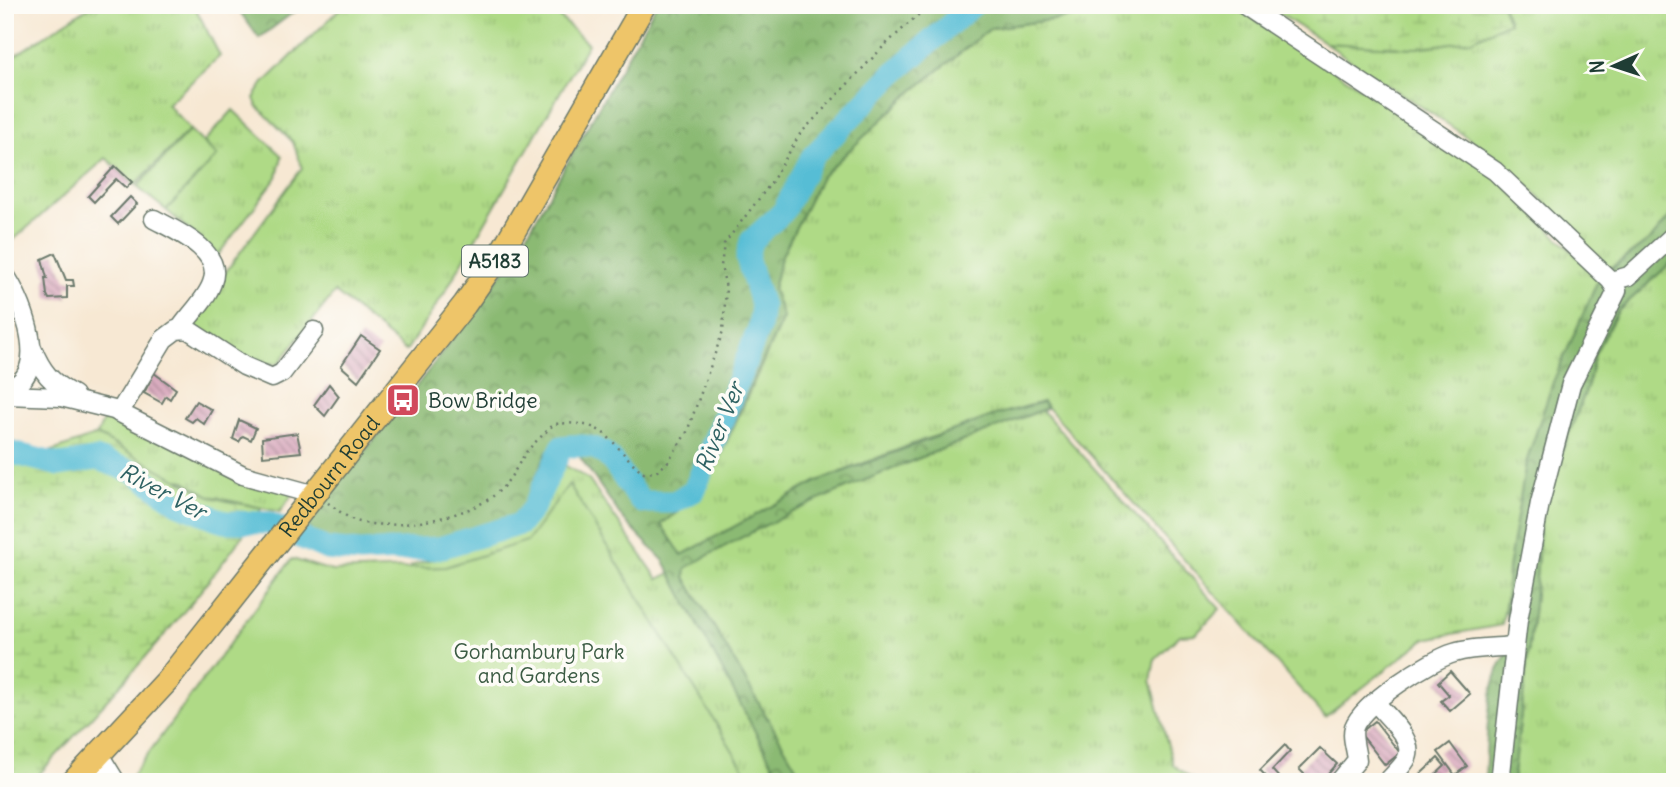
<svg xmlns="http://www.w3.org/2000/svg" width="1680" height="787" font-family="Delius,sans-serif">
  <style>
    .grass { fill: url(#grass-tufts); stroke: #678c5d; stroke-width: 2 }
    .forest { fill: url(#forest-crowns); stroke: #557c54; stroke-width: 2 }
    .wetland { fill: url(#wetland-marsh); stroke: #678c5d; stroke-width: 2 }
    .garden { fill: #afda86; stroke: #678c5d; stroke-width: 2 }
    .lines { fill: none; stroke-linecap: round; stroke-linejoin: round }
    .river { stroke: #57bdd5; stroke-width: 23 }
    .building { fill: url(#building-back-hatch) }
    .minor-casing { stroke: #6b796c; stroke-width: 21 }
    .major-casing { stroke: #6b796c; stroke-width: 26 }
    .path { stroke: #6b796c; stroke-width: 2.5; stroke-dasharray: 2 5; stroke-linecap: butt }
    .minor { stroke: #fff; stroke-width: 18 }
    .major { stroke: #eec569; stroke-width: 23 }
    .labels { text-anchor: middle; dominant-baseline: central; stroke-width: 7; stroke-linejoin: round; paint-order: stroke }
    .shield { fill: #fdfcf7; stroke: #62766e; stroke-width: 2 }
    .shield-label { font-size: 19px; font-weight: bold; fill: #1f3d34 }
    .poi-label { font-size: 21px; fill: #1f3d34; stroke: #fdfcf7; text-anchor: start }
    .street-label { font-size: 21px; fill: #1f3d34; stroke: #fdfcf7 }
    .park-label { font-size: 21px; fill: #3c5c44; stroke: #fdfcf7 }
    .water-label { font-size: 23px; font-style: italic; fill: #306364; stroke: #fdfcf7 }
  </style>
  <defs>
    <pattern id="grass-tufts" width="24" height="20" patternUnits="userSpaceOnUse" patternTransform="scale(1.75)"><rect width="24" height="20" fill="#afda86"/><path d="M3 7l-1-3M5 7V3M7 7l1-3M15 17l-1-3M17 17v-4M19 17l1-3" fill="none" stroke="#96bc74"/></pattern>
    <pattern id="forest-crowns" width="20" height="18" patternUnits="userSpaceOnUse" patternTransform="scale(1.75)"><rect width="20" height="18" fill="#8bba73"/><path d="M2 6a3 3 0 1 1 6 0M12 15a3 3 0 1 1 6 0" fill="none" stroke="#71985f"/></pattern>
    <pattern id="wetland-marsh" width="20" height="14" patternUnits="userSpaceOnUse" patternTransform="scale(1.75)"><rect width="20" height="14" fill="#afda86"/><path d="M1 5h8M5 5V1M11 12h8M15 12V8" fill="none" stroke="#96bc74"/></pattern>
    <pattern id="building-back-hatch" width="6" height="6" patternUnits="userSpaceOnUse" patternTransform="scale(1.75)"><rect width="6" height="6" fill="#daacbf"/><path d="M-1 5l2 2M0 0l6 6M5-1l2 2" fill="none" stroke="#b08d9c"/></pattern>
  </defs>
  <rect width="100%" height="100%" fill="#fdfcf7"/>
  <filter id="ink" filterUnits="userSpaceOnUse"><feTurbulence type="fractalNoise" baseFrequency=".0143" numOctaves="2"/><feDisplacementMap in="SourceGraphic" scale="14" xChannelSelector="R" yChannelSelector="G"/><feConvolveMatrix kernelMatrix="1 2 1 2 8 2 1 2 1" color-interpolation-filters="sRGB"/></filter>
  <filter id="wash" filterUnits="userSpaceOnUse"><feTurbulence type="fractalNoise" baseFrequency=".00686" numOctaves="4" result="noise"/><feDisplacementMap in="SourceGraphic" scale="28" xChannelSelector="R" yChannelSelector="G"/><feGaussianBlur stdDeviation="1.57" result="paint"/><feColorMatrix in="noise" values="0 0 0 0 0 0 0 0 0 0 0 0 0 0 0 0 0 1.4 0 .05"/><feComposite in="paint" operator="in"/></filter>
  <g filter="url(#wash)">
    <rect width="100%" height="100%" fill="#f7e8d3"/>
    <g class="grass">
      <polygon points="105,5 194,5 220,56 167,104 190,129 135,185 106,158 10,243 5,243 5,62 89,7"/>
      <polygon points="344,5 547,5 588,44 445,292 406,351 335,292 279,363 257,365 186,326 302,168 293,142 257,106 254,98 264,83"/>
      <polygon points="1091,5 1232,5 1489,170 1599,278 1526,463 1502,625 1425,639 1325,717 1043,402 923,440 818,481 681,556 661,524 703,494 783,318 773,289 781,257 821,177 909,94 991,28 1073,17"/>
      <path d="M1502 5H1675V210L1652 238 1610 268C1568 235 1538 189 1495 157 1440 116 1380 83 1326 43L1417 48 1509 22Z"/>
      <polygon points="233,110 282,156 277,177 218,255 166,210 217,156 204,142"/>
      <polygon points="1675,259 1675,782 1513,782 1534,605 1542,502 1588,385 1595,353 1618,311"/>
      <path d="M1042 410 1220 609 1196 634 1180 635 1155 659 1151 680 1173 765 1196 782H470L411 566 519 532 543 507 564 465 588 479 658 579C691 565 719 544 752 529 847 486 945 448 1042 410Z"/>
      <polygon points="106,414 294,492 280,512 210,496 185,481 169,477 97,435"/>
    </g>
    <g class="forest">
      <polygon points="235,5 303,5 259,38"/>
      <path d="M656 5H1091L1073 17 991 28 909 94 821 177 781 257 773 289 783 318 698 497 661 524 682 555 818 481 992 416 1043 402 1047 408C924 456 800 501 686 568L685 577 805 782H782L664 561 623 519 566 437 547 451 519 516 434 544H331L299 530 394 416 515 256Z"/>
      <path d="M1675 210V259L1618 311 1595 353 1588 385 1542 502 1534 605 1513 782H1485C1487 747 1485 675 1510 651L1512 631 1506 612 1508 569 1526 463 1553 382 1599 278 1652 238Z"/>
    </g>
    <g class="wetland">
      <polygon points="1265,5 1502,5 1509,22 1472,40 1417,48 1326,43"/>
      <path d="M97 435C134 455 170 477 208 495 224 502 245 504 262 508 195 607 113 694 32 782H5V461L47 453Z"/>
    </g>
    <g class="garden">
      <polygon points="190,130 217,156 166,210 137,187"/>
      <polygon points="569,484 752,782 132,782 131,777 292,559 332,571 445,567 527,541"/>
    </g>
    <g class="lines">
      <path class="river" d="M5 451 60 465 98 459 136 473 178 503 225 522 269 523 327 549 360 552 439 548 520 524 533 508 562 447C616 439 612 470 642 502H674L694 491 759 328 762 306 747 258 751 241 783 212 812 157 893 74 973 5"/>
    </g>
    <g id="blocks">
      <g class="building">
        <polygon points="115,166 132,182 126,188 116,179 94,202 88,196"/>
        <polygon points="130,197 137,204 118,224 111,217"/>
        <polygon points="55,253 66,280 73,280 74,286 67,286 67,298 49,299 47,295 45,278 47,278 42,259"/>
        <polygon points="361,336 380,349 358,381 341,366"/>
        <polygon points="154,373 176,389 170,399 166,396 162,403 144,393"/>
        <polygon points="329,384 339,396 325,416 314,405"/>
        <polygon points="196,401 212,410 204,424 196,418 192,422 185,418"/>
        <polygon points="239,420 256,428 251,440 243,436 239,442 233,439"/>
        <polygon points="297,433 301,452 263,456 262,438"/>
        <polygon points="1450,671 1470,694 1450,711 1441,701 1449,695 1438,682"/>
        <polygon points="1375,721 1400,753 1385,765 1360,733"/>
        <polygon points="1450,743 1467,766 1455,775 1438,752"/>
        <polygon points="1285,745 1290,751 1272,770 1283,782 1271,782 1260,770"/>
        <polygon points="1320,748 1337,764 1321,782 1306,782 1309,779 1299,769"/>
        <polygon points="1438,758 1445,766 1428,782 1412,782"/>
      </g>
    </g>
  </g>
  <g filter="url(#ink)">
    <use href="#blocks" fill-opacity="0" stroke="#6b796c" stroke-width="2"/>
    <g class="lines">
      <g class="minor-casing">
        <g id="minor">
          <polyline points="1244,5 1495,171 1611,281 1617,291 1571,384 1540,503 1518,620 1500,782"/>
          <path d="M154 219C174 230 225 251 212 283 206 300 190 314 180 329"/>
          <path d="M5 275C21 298 46 358 20 382 16 385 10 387 5 390"/>
          <polyline points="1611,281 1629,276 1675,234"/>
          <path d="M32 348C42 372 51 383 74 395"/>
          <polyline points="5,395 61,397 114,410 243,475 312,494"/>
          <polyline points="119,413 164,339 176,330 187,329 244,366 272,378 282,373 314,331"/>
          <path d="M1376 703C1387 717 1417 741 1406 760 1401 768 1393 775 1387 782"/>
          <polyline points="100,756 116,782"/>
          <path d="M1339 782 1357 760C1356 749 1351 737 1354 727 1363 703 1430 660 1454 653 1473 647 1495 648 1514 646"/>
        </g>
      </g>
      <g class="major-casing">
        <g id="major">
          <path id="s1" d="M73 782 167 681 465 304 504 248 644 5"/>
        </g>
      </g>
      <path class="path" d="M328 503C337 509 349 520 360 522 395 531 473 517 499 491 511 480 518 464 527 451 535 442 545 433 554 424 610 419 607 443 644 473L656 472 667 463 687 432 723 331 726 288 721 266 724 244 771 183 800 134 884 46 929 5"/>
      <use href="#minor" class="minor"/>
      <use href="#major" class="major"/>
    </g>
  </g>
  <defs>
    <g id="bus-square" transform="scale(1.75)"><rect x="-9" y="-9" width="18" height="18" rx="4" fill="#d1495b" stroke="#fdfcf7"/><path d="M-5-6H5V4H4V6H2V4H-2V6H-4V4H-5ZM-3.5-4V0h7V-4ZM-3.5 1.2v1.5H-2V1.2ZM2 1.2v1.5H3.5V1.2Z" fill="#fff"/></g>
  </defs>
  <g fill-rule="evenodd">
    <use href="#bus-square" x="403" y="400"/>
  </g>
  <g class="labels">
    <rect class="shield" x="462" y="245.5" width="66" height="31" rx="5"/>
    <g class="shield-label">
      <text x="495" y="261">A5183</text>
    </g>
    <g class="poi-label">
      <text x="428" y="400">Bow Bridge</text>
    </g>
    <g class="street-label">
      <text stroke="none"><textPath href="#s1" startOffset="399">Redbourn Road</textPath></text>
    </g>
    <g class="park-label">
      <text x="539" y="651">Gorhambury Park<tspan x="539" dy="24">and Gardens</tspan></text>
    </g>
    <g class="water-label">
      <text transform="translate(719 427) rotate(-68)">River Ver</text>
      <text transform="translate(163 491) rotate(28)">River Ver</text>
    </g>
  </g>
  <rect width="1680" height="787" fill="none" stroke="#fdfcf7" stroke-width="28"/>
  <g transform="translate(1614 66) rotate(267)" stroke="#fdfcf7" stroke-width="5" paint-order="stroke">
  <path d="M0-5L12 26L0 18L-12 26Z" fill="#1f3d34"/>
  <text y="-10" font-size="19" font-weight="bold" text-anchor="middle" fill="#1f3d34">N</text>
  </g>
</svg>
